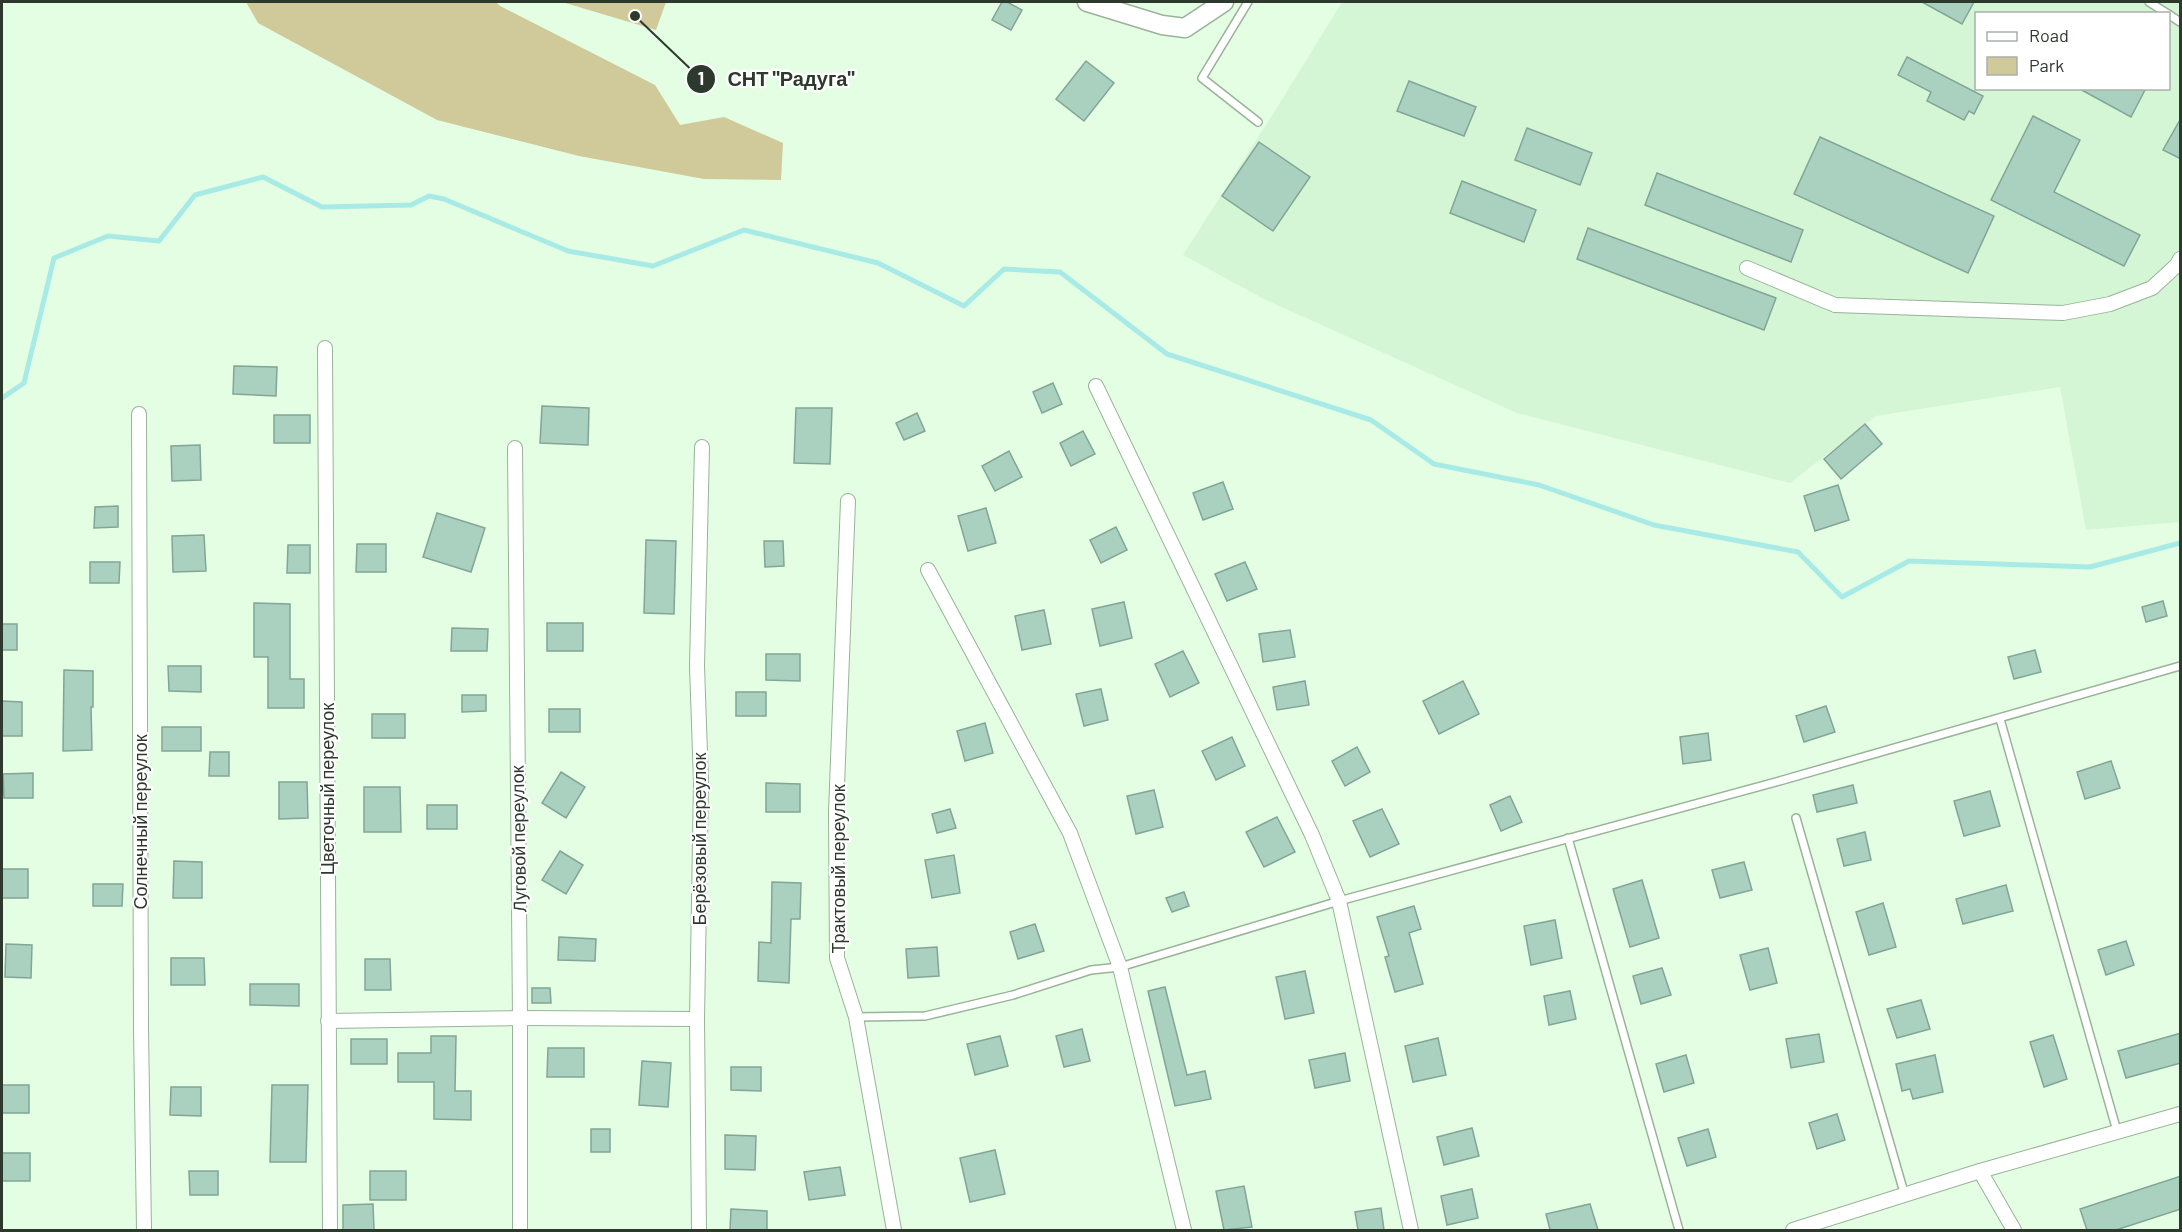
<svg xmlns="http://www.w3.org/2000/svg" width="2182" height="1232" font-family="Barlow,sans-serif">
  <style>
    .built { fill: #d4f6d5; fill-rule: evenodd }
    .green { fill: #d0c999 }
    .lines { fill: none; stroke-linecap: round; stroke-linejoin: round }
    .stream { stroke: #a8ebe6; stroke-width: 5 }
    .building { fill: #aad0c0; stroke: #81a697; stroke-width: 1.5 }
    .service-casing { stroke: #99b399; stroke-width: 10 }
    .minor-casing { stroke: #99b399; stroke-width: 16 }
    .tertiary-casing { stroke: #99b399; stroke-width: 21 }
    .service { stroke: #fff; stroke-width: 7 }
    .minor { stroke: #fff; stroke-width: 14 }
    .tertiary { stroke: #fff; stroke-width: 18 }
    .labels { text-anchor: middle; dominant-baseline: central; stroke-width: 4.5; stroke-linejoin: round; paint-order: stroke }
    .street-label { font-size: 18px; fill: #2e392e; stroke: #fff }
    .leader { fill: none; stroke: #2e392e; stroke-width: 2 }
    .callout-dot { fill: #2e392e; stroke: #fff; stroke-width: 2 }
    .mark-label { font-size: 18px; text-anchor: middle; font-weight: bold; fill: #fff }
    .callout-label { font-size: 20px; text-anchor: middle; font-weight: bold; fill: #2e392e; stroke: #fff; stroke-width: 4.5; stroke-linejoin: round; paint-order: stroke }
  </style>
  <rect width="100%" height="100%" fill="#e3fee3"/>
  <path class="built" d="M1342 2H2180V522L2086 530 2060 387 1876 416 1790 483 1517 413 1264 299 1183 255 1283 98ZM1976 14H2168V88H1976Z"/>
  <g class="green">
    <polygon points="246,2 496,2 500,6 655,85 680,125 724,117 783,143 781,180 704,179 579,156 437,120 258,23"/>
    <polygon points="562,2 666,2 656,30"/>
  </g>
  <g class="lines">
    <polyline class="stream" points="2,398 24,383 54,258 108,236 159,241 195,195 263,177 322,207 411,205 429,196 444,199 568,251 653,266 744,230 878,263 964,306 1004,269 1060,272 1167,354 1371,420 1434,464 1539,485 1654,525 1798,552 1842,597 1909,561 2090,567 2180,543"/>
  </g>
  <g class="building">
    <polygon points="1002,2 1007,2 1022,10 1011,30 992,20"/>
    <polygon points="1922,2 1974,2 1962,24"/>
    <polygon points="1907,57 1983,96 1974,114 1969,111 1964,120 1927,101 1931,92 1898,75"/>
    <polygon points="1086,61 1114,83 1084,121 1056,99"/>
    <polygon points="1409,81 1476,107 1464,136 1397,111"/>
    <polygon points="2078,88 2146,88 2131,117"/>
    <polygon points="2033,116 2080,140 2054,192 2140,235 2124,266 1991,200"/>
    <polygon points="2181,118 2181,159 2163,150"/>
    <polygon points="1527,128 1592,153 1580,185 1515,160"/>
    <polygon points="1820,137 1994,216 1968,273 1794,194"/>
    <polygon points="1259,142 1310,177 1273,231 1222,196"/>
    <polygon points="1657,173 1803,230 1791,262 1645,205"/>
    <polygon points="1462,181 1536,210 1524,242 1450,213"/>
    <polygon points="1588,228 1776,298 1764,330 1577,259"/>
    <polygon points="234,366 277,367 276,396 233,394"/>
    <polygon points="1053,383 1062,404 1042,413 1033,392"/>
    <polygon points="542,406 589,408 588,445 540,443"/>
    <polygon points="796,408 832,408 830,464 794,463"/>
    <polygon points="917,413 925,431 904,440 896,423"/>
    <rect x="274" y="415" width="36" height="28"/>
    <polygon points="1865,424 1882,444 1841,479 1824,459"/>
    <polygon points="1083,431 1095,454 1071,466 1060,443"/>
    <polygon points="200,445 201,480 172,481 171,446"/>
    <polygon points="1009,451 1022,477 995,491 982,466"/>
    <polygon points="1223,482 1233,509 1203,520 1193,493"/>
    <polygon points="1838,485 1849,520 1815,531 1804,496"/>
    <polygon points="118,506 118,527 94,528 95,507"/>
    <polygon points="986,508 996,543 968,551 958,516"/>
    <polygon points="437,513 485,528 471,572 423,557"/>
    <polygon points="1116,527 1127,550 1101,563 1090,540"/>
    <polygon points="204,535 206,571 173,572 172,536"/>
    <polygon points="646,540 676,541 674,614 644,613"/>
    <polygon points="764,541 783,541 784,566 765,567"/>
    <polygon points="357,544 386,544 386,572 356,572"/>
    <polygon points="288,545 310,545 310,573 287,573"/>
    <polygon points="90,562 120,562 119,583 90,583"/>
    <polygon points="1245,562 1257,589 1227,601 1215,574"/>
    <polygon points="2163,601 2167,616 2146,622 2142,607"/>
    <polygon points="1124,602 1132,638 1100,646 1092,609"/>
    <polygon points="254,603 290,604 290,679 304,679 304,708 268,708 268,657 254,657"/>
    <polygon points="1044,610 1051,644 1022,650 1015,616"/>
    <rect x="547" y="623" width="36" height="28"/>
    <rect x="2" y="624" width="15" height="26"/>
    <polygon points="452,628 488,629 487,651 451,651"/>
    <polygon points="1290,630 1295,657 1263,662 1259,634"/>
    <polygon points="2035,650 2041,672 2014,679 2008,657"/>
    <polygon points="1183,651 1199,683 1170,697 1155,664"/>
    <polygon points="766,654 800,654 800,681 766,680"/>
    <polygon points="168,666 201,666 201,692 169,691"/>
    <polygon points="64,670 93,671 93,707 91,707 92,750 63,751"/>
    <polygon points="1305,681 1309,705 1277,710 1273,687"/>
    <polygon points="1463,681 1479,714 1439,734 1423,701"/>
    <polygon points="1101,689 1108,720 1084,726 1076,694"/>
    <rect x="736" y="692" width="30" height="24"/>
    <polygon points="462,695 486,695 486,711 462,712"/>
    <polygon points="2,701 22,702 22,736 2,736"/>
    <polygon points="1826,706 1835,732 1804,742 1796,716"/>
    <rect x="549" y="709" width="31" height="23"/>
    <rect x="372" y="714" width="33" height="24"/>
    <polygon points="985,723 993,753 965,761 957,731"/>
    <rect x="162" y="727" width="39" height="24"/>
    <polygon points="1708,733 1711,760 1683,764 1680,737"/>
    <polygon points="1232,737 1245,766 1216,780 1202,751"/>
    <polygon points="1357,747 1370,772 1345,786 1332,761"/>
    <polygon points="210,752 229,752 229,776 209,776"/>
    <polygon points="2111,761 2120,788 2085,799 2077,772"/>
    <polygon points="561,772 585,787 566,818 542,803"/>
    <polygon points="33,773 33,798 4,798 3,774"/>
    <polygon points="279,782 307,782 308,818 279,819"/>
    <polygon points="766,783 800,784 800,812 766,812"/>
    <polygon points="1853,785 1857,803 1817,812 1813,795"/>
    <polygon points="364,787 400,787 401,832 364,832"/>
    <polygon points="1154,790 1163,827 1136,834 1127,796"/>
    <polygon points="1990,791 2000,826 1964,836 1954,801"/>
    <polygon points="1510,796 1522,822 1501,831 1490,805"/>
    <rect x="427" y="805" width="30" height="24"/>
    <polygon points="950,809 956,828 937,833 932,814"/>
    <polygon points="1382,809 1399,844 1370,857 1353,821"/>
    <polygon points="1277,817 1295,852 1264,867 1246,832"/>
    <polygon points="1865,832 1871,860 1844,866 1837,839"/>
    <polygon points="560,851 583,865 566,894 542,880"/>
    <polygon points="954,855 960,893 932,898 925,860"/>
    <polygon points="174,861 202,862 202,898 173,898"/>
    <polygon points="1744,862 1752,890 1720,898 1712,870"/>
    <rect x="2" y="869" width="26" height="29"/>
    <polygon points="1642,880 1659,938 1630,947 1613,889"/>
    <polygon points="772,882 801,883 800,919 791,919 789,983 758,981 759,942 771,943"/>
    <polygon points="93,884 123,884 122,906 93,906"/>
    <polygon points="2006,885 2013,911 1963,924 1956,899"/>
    <polygon points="1184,892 1189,906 1172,912 1166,898"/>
    <polygon points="1883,903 1896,947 1869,955 1856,912"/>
    <polygon points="1414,906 1421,929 1409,933 1423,984 1395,992 1385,957 1389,956 1377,917"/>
    <polygon points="1555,920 1562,958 1531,965 1524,926"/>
    <polygon points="1035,924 1044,951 1018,959 1010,932"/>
    <polygon points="559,937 596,939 595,961 558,960"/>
    <polygon points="2126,941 2134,965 2106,975 2098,950"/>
    <polygon points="6,944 32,945 31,978 5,977"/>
    <polygon points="937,947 939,976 908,978 906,949"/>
    <polygon points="1768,948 1777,983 1750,990 1740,955"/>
    <polygon points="171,958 204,958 205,985 171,985"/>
    <polygon points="365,959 390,959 391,990 365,990"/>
    <polygon points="1662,968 1671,995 1641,1004 1633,976"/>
    <polygon points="1305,971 1314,1013 1285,1019 1276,977"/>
    <polygon points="250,984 299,984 299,1006 250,1005"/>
    <polygon points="1165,987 1187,1075 1205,1071 1211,1099 1175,1106 1148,991"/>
    <polygon points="532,988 550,988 551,1003 532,1003"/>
    <polygon points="1570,991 1576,1019 1549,1025 1544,996"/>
    <polygon points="1921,1000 1930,1029 1897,1038 1887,1009"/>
    <polygon points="1082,1029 1090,1061 1064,1067 1056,1036"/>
    <polygon points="2181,1033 2181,1063 2126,1078 2118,1051"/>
    <polygon points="1819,1034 1824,1062 1791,1068 1786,1039"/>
    <polygon points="2053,1035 2067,1079 2044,1087 2030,1042"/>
    <polygon points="431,1036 456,1036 455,1091 471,1091 471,1120 434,1119 434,1082 398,1082 398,1053 431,1053"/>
    <polygon points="1000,1036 1008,1066 975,1075 967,1044"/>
    <polygon points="1438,1038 1446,1075 1413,1082 1405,1046"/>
    <rect x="351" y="1039" width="36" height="25"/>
    <polygon points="548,1048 584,1048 584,1077 547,1077"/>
    <polygon points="1345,1053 1350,1081 1315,1088 1309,1060"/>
    <polygon points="1686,1055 1694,1083 1664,1092 1656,1064"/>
    <polygon points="1935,1055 1943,1092 1913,1099 1910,1089 1902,1091 1896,1064"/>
    <polygon points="642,1061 671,1063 668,1107 639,1105"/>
    <polygon points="731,1067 761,1067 761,1091 731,1090"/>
    <rect x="2" y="1085" width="27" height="28"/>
    <polygon points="272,1085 308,1085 306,1162 270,1162"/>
    <polygon points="171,1087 201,1087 201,1116 170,1115"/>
    <polygon points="1837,1114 1845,1140 1817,1149 1809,1123"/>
    <polygon points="1472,1128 1479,1156 1444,1165 1437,1137"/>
    <rect x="591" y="1129" width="19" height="23"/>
    <polygon points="1708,1129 1716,1157 1687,1166 1678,1138"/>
    <polygon points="725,1135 756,1136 755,1170 725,1169"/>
    <polygon points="995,1150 1005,1194 970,1202 960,1158"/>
    <rect x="2" y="1153" width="28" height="28"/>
    <polygon points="840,1167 845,1195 809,1200 804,1172"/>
    <polygon points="189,1171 218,1171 218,1195 190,1195"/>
    <rect x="370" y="1171" width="36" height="29"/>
    <polygon points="2181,1176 2181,1209 2116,1230 2087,1230 2080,1209"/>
    <polygon points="1244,1186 1252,1227 1224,1230 1216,1191"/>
    <polygon points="1472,1189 1478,1218 1447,1225 1441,1196"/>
    <polygon points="373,1204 374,1230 343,1230 343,1205"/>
    <polygon points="1590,1204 1598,1230 1550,1230 1546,1214"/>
    <polygon points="1381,1208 1384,1230 1358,1230 1355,1212"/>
    <polygon points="731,1209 767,1211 767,1230 730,1230"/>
  </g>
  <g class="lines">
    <g class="service-casing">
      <g id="service">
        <polyline points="1248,2 1202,78 1258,122"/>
        <polyline points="2149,2 2168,14"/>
        <polyline points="2168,14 2180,22"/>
        <polyline points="2000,719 2117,1131"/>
        <polyline points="1796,818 1905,1196"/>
        <polyline points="1568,838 1679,1230"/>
        <polyline points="856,1017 925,1016 1013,995 1091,970 1120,967 1339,901 1783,780 2180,666"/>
      </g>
    </g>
    <g class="minor-casing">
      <g id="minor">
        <polyline points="1747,268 1835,305 2063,313 2110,304 2152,288 2177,265 2180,259"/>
        <polyline points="325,348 330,1230"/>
        <polyline points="1096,386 1312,835 1339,901 1411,1230"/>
        <polyline points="139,414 141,1028 144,1230"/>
        <polyline points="515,448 520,1018 520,1230"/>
        <polyline points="848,501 836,812 837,958 856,1017 894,1230"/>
        <polyline points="928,570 1070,833 1120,967 1184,1230"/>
        <polyline points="328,1021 520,1018 697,1019"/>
        <polyline points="1980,1171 2014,1230"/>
        <polyline points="699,1230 697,1019 701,782 697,666 702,447"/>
        <polyline points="1793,1230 1980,1171 2180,1114"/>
      </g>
    </g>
    <g class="tertiary-casing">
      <polyline id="tertiary" points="1087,2 1162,25 1185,28 1224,2"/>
    </g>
    <use href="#service" class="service"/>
    <use href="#minor" class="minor"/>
    <use href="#tertiary" class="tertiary"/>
  </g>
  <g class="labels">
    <g class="street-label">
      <text transform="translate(327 789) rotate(-90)">Цветочный переулок</text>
      <text transform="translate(140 822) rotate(-90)">Солнечный переулок</text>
      <text transform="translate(518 839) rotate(-91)">Луговой переулок</text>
      <text transform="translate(699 839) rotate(-90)">Берёзовый переулок</text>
      <text transform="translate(838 869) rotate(-90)">Трактовый переулок</text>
    </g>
  </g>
  <path class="leader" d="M635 16L701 79"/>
  <g class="callout-dot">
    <circle cx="635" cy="16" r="6"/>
    <circle cx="701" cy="79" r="15"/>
  </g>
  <g class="mark-label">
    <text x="701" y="85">1</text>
  </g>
  <g class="callout-label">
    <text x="791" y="86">СНТ "Радуга"</text>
  </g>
  <rect width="2182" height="1232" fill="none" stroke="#2e392e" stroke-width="6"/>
  <rect x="1975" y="12" width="195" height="78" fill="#ffffff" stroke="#abb0ab" stroke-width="1.5"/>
  <rect x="1987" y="32" width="30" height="9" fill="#ffffff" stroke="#abb0ab" stroke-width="1.5"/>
  <text x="2029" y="42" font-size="18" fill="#2e392e">Road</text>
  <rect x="1987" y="57" width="30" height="18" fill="#d0c999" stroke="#abb0ab" stroke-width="1.5"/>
  <text x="2029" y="72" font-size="18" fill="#2e392e">Park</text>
</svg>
